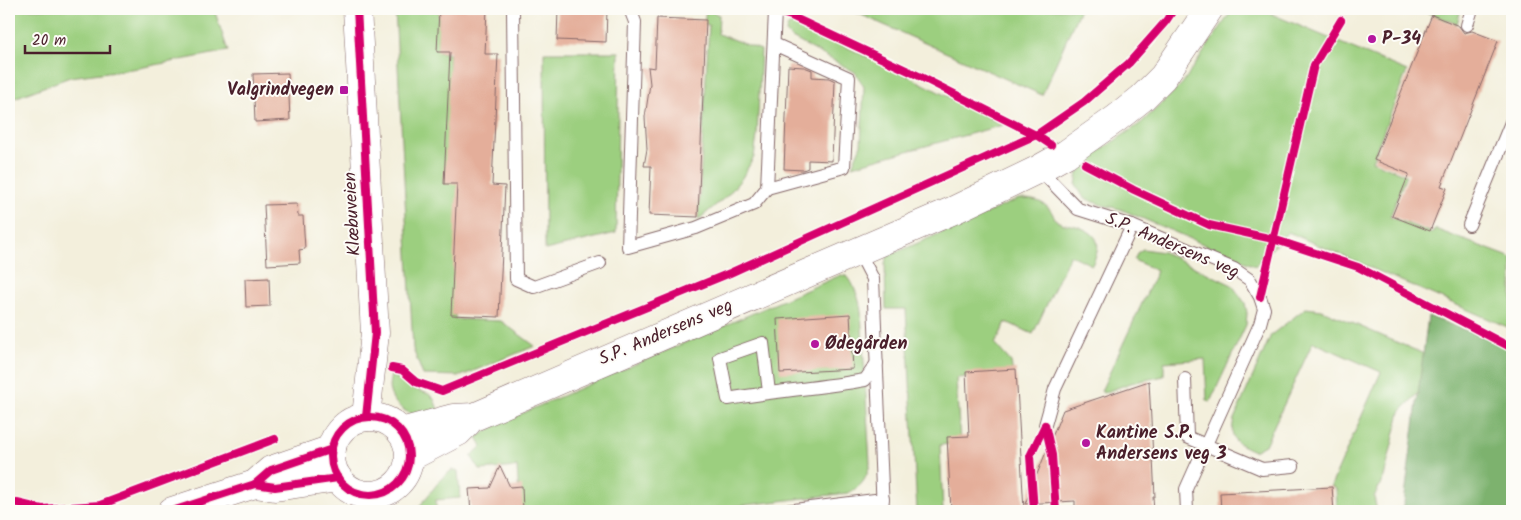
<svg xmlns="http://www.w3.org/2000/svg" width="1521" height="520" font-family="Kalam,sans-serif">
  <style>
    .green { fill: #9ccf7f; stroke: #737755 }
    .forest { fill: #7db26e; stroke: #64684c }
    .building { fill: #e4ae9a }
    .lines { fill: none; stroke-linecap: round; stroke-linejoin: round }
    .lane-casing { stroke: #856869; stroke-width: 14 }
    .secondary-casing { stroke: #856869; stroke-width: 29 }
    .lane { stroke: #fff; stroke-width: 12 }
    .secondary { stroke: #fff; stroke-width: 28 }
    .cycleway-casing { stroke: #fdfcf7; stroke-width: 11 }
    .cycleway { stroke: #d6006c; stroke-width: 8 }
    .poi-dot { fill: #b5179e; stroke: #fdfcf7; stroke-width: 2 }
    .labels { text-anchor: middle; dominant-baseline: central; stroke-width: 4; stroke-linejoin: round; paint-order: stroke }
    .poi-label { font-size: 18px; font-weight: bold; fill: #4a1f2b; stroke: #fdfcf7; text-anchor: start }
    .street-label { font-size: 18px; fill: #4a1f2b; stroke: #fdfcf7 }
  </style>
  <rect width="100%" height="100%" fill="#fdfcf7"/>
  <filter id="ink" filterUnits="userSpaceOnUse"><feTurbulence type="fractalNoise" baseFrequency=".02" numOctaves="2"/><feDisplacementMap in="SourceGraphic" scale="10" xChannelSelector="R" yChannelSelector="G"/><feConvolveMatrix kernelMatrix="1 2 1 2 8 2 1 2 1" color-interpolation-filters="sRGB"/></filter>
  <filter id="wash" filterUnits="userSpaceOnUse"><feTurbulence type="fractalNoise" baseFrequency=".0096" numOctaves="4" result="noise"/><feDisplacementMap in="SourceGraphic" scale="20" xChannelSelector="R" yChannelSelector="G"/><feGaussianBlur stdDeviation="1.12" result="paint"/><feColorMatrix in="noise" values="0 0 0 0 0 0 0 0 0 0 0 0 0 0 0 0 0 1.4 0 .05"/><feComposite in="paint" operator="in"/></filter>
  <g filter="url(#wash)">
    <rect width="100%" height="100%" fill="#f3efdc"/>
    <g class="green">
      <polygon points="9,9 214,9 228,51 139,68 70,77 9,100"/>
      <polygon points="395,9 439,9 438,52 450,54 447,182 460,182 455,319 501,321 535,346 461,376 423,375 413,349"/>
      <polygon points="706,9 719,15 718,34 761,50 757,136 754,157 742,178 728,195 698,220 709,25 704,24"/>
      <polygon points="848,9 1080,9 1042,95"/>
      <polygon points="1233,9 1262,9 1262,10 1407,71 1372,161 1406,175 1390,217 1432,233 1435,229 1512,258 1512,329 1288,232 1255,266 1120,209 1102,205 1084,198 1076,185 1078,173 1095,154 1141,123 1182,84"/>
      <polygon points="1427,9 1461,9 1457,24 1426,12"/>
      <polygon points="791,24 797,24 904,74 1003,125 852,166 861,145 864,87 855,72 792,38 786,32 787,27"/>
      <polygon points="544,52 619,52 616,233 545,250"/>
      <path d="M1019 199C1031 199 1043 200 1051 211 1053 214 1054 218 1057 221 1063 225 1070 224 1076 226 1100 234 1102 244 1092 265L1070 255 1033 334 1006 322 995 344 1011 362 1013 374 956 378 960 443 940 445 943 511H917L906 309H886L885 263 888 256Z"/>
      <polygon points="1143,249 1163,252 1232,285 1245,303 1247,313 1246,325 1210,402 1207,401 1205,359 1164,362 1164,376 1131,383 1103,393 1101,391 1157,271 1134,260 1138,252"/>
      <path d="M841 275 846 276C855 287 859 297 861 311L870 464C866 479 863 486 848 493L694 511H520L517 467 480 470 471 456 482 446 477 437 502 422Z"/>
      <path d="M1306 308 1322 310 1431 357 1422 389 1400 412 1384 477 1374 497 1377 511H1337L1336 489 1331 486 1381 372 1313 342 1265 445 1254 451C1235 442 1229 441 1234 419L1271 335Z"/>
      <path d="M391 375 414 389 429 394 434 399 439 412C434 413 429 416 424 416 410 417 393 405 390 392 388 387 390 380 391 375Z"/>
      <polygon points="452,470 458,471 460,498 436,500 436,511 416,511 441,479"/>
    </g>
    <polygon class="forest" points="1428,316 1512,348 1512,511 1403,511"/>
    <g id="blocks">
      <g class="building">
        <polygon points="439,9 487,9 485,54 498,54 492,185 505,186 499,317 451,315 457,184 444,184 450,52 437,52"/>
        <polygon points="558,9 607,9 606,42 557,40"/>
        <polygon points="1432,15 1459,26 1464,33 1472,31 1498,41 1441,186 1447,188 1430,231 1392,216 1409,174 1374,160"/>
        <polygon points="657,18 706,20 698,217 649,215 651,166 644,166 647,149 645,117 650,84 648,67 655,68"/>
        <polygon points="788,66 804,67 812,70 812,77 829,78 835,81 832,161 808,160 808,168 803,170 784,169"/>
        <polygon points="288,73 290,120 255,122 253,74"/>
        <polygon points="297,204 298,216 303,216 305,249 299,250 300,263 267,265 264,205"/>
        <polygon points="269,278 270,306 246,307 245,279"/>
        <polygon points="850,314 853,369 780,373 777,319"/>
        <polygon points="1016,369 1024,511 951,511 947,437 969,436 966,372"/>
        <polygon points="1149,381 1155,497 1153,497 1154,511 1075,511 1075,501 1025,504 1063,410"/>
        <polygon points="500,466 510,487 522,486 523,511 471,511 469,489 490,488"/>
        <polygon points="1332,487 1334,511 1221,511 1220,493"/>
      </g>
    </g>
  </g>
  <g filter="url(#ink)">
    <use href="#blocks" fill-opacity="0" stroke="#856869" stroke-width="1"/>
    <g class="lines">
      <g class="lane-casing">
        <g id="lane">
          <polyline points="513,9 516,279 534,287 600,263"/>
          <polyline points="630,9 635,22 628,247 696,228 754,204 767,188"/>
          <polyline points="770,9 775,11 767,188 844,167 849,78 774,44"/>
          <polyline points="1467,25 1472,9"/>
          <polyline points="1039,169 1078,209 1132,226 1234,269 1250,280 1260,297 1264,309 1260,324 1186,489 1187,511"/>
          <polyline points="1469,225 1512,120"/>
          <polyline points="859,252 873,279 883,511"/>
          <polyline points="1185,379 1187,437 1262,469 1293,466"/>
          <path d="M769 392 763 343 720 358 728 399C774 391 820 388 865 380L877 363"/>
          <polyline points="1045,425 1055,389 1132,226"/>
          <polyline points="786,511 883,499"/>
        </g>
      </g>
      <g class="secondary-casing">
        <g id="secondary">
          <polyline points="357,9 375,333 366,417"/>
          <circle cx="370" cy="456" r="39"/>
          <polyline points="401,432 453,418 474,417 954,210 1039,169 1066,154 1117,118 1142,98 1163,77 1209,9"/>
          <polyline points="410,457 458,432 467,423"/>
          <polyline points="255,484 275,487 338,478"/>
          <polyline points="172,511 255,484 271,470 332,449"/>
        </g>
      </g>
      <use href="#lane" class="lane"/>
      <use href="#secondary" class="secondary"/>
      <g class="cycleway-casing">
        <g id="cycleway">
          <polyline points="357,9 375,333 366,417"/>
          <polyline points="775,11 791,16 917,75 1036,135 1051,145"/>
          <polyline points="1085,164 1134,190 1209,225 1273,239 1358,267 1512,348"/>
          <polyline points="1260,297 1314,65 1341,20"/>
          <polyline points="392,368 402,370 416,382 442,391 730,273 1036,135 1084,102 1129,63 1166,21 1174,9"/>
          <circle cx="370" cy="456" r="39"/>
          <polyline points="1045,425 1052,455 1056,511"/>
          <polyline points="255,484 275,487 338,478"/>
          <polyline points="9,501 42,509 100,505 275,439"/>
          <polyline points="172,511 255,484 271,470 332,449"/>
          <polyline points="1034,511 1030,456 1045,425"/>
        </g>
      </g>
      <use href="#cycleway" class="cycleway"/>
    </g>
  </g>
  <g class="poi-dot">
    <circle cx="1372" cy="39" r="5"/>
    <rect x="339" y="85" width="10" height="10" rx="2.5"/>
    <circle cx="815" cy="344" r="5"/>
    <circle cx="1086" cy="443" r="5"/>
  </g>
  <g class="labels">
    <g class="poi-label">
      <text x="1382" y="39">P-34</text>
      <text x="334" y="90" text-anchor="end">Valgrindvegen</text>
      <text x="825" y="344">Ødegården</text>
      <text x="1096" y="433">Kantine S.P.<tspan x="1096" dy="21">Andersens veg 3</tspan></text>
    </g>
    <g class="street-label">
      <text transform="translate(353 214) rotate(-93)">Klæbuveien</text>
      <text transform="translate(1172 246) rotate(23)">S.P. Andersens veg</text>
      <text transform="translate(666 333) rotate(-23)">S.P. Andersens veg</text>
    </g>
  </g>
  <rect width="1521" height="520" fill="none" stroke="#fdfcf7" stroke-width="30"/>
  <path d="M25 45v8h85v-8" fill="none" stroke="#4a1f2b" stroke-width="2.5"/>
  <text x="32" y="45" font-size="15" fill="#4a1f2b" stroke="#fdfcf7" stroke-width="4" paint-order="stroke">20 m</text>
</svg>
